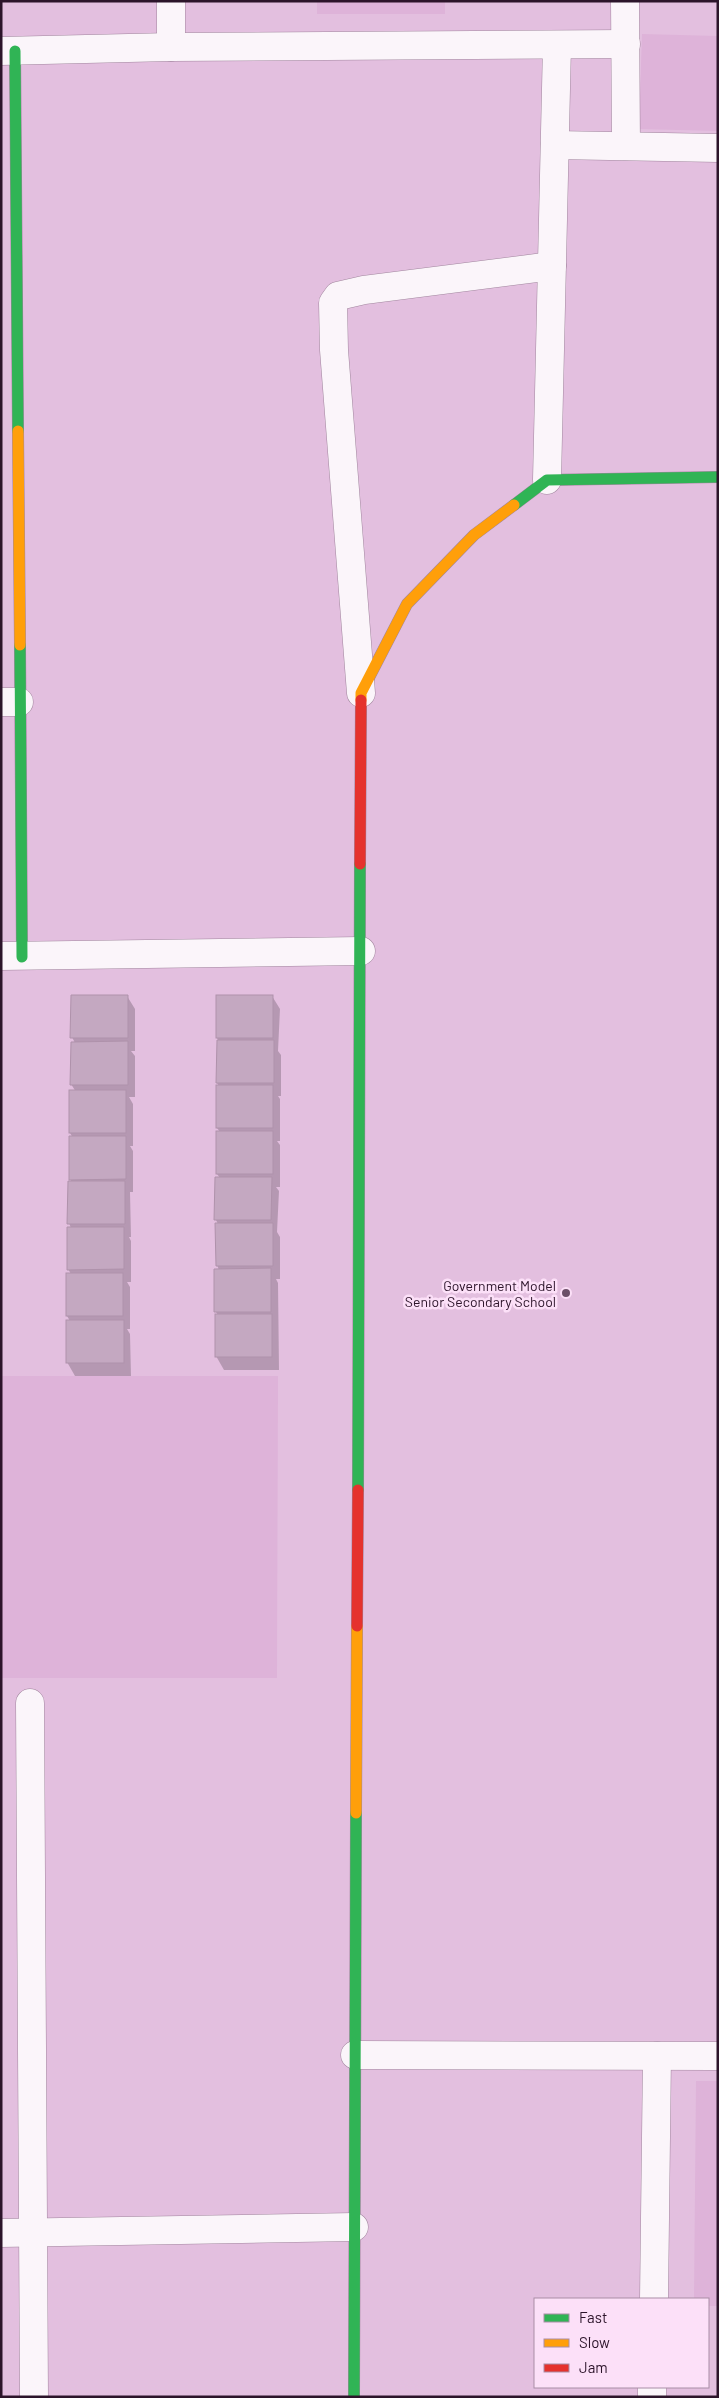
<svg xmlns="http://www.w3.org/2000/svg" width="719" height="2398" font-family="Barlow,sans-serif">
  <style>
    .green { fill: #deb3d9 }
    .shadow { fill: #0003 }
    .building { fill: #c4a8c1; stroke: #af92ab }
    .lines { fill: none; stroke-linecap: round; stroke-linejoin: round }
    .street-casing { stroke: #a1869e; stroke-width: 29 }
    .fast-casing { stroke: #a1869e; stroke-width: 12 }
    .slow-casing { stroke: #a1869e; stroke-width: 12 }
    .jam-casing { stroke: #a1869e; stroke-width: 12 }
    .street { stroke: #fbf5fa; stroke-width: 28 }
    .fast { stroke: #30b455; stroke-width: 11 }
    .slow { stroke: #ff9f0a; stroke-width: 11 }
    .jam { stroke: #e5322d; stroke-width: 11 }
    .poi-dot { fill: #6c5069; stroke: #fce0f8; stroke-width: 2 }
    .labels { text-anchor: middle; dominant-baseline: central; stroke-width: 5; stroke-linejoin: round; paint-order: stroke }
    .poi-label { font-size: 14px; fill: #2c142a; stroke: #fce0f8; text-anchor: end }
  </style>
  <rect width="100%" height="100%" fill="#e3bfdf"/>
  <g class="green">
    <rect x="317" y="1" width="128" height="13"/>
    <polygon points="642,34 718,36 718,131 639,129"/>
    <polygon points="1,1376 278,1376 277,1678 1,1678"/>
    <polygon points="696,2081 718,2081 718,2306 708,2306 708,2299 694,2299"/>
  </g>
  <g class="shadow">
    <polygon points="127,996 135,1009 135,1051 131,1051 135,1056 135,1097 129,1097 133,1104 133,1146 130,1146 133,1151 133,1192 130,1192 131,1237 129,1237 131,1241 131,1282 127,1282 130,1287 130,1329 127,1329 130,1334 131,1376 75,1376 67,1362 70,1321 67,1316 71,1274 68,1269 71,1228 69,1223 73,1138 70,1133 76,1092 71,1084 75,1043 72,1037"/>
    <polygon points="272,996 280,1009 278,1051 281,1055 281,1096 278,1096 280,1099 280,1141 277,1141 280,1145 280,1187 276,1187 279,1191 277,1232 280,1237 280,1279 276,1279 278,1283 279,1370 224,1370 216,1356 218,1315 216,1312 219,1270 217,1265 218,1224 216,1220 220,1178 217,1174 220,1132 217,1128 219,1086 217,1083 219,1042 217,1038 217,997"/>
  </g>
  <g class="building">
    <polygon points="71,995 128,995 128,1038 70,1038"/>
    <rect x="216" y="995" width="57" height="43"/>
    <polygon points="217,1040 274,1040 274,1083 216,1083"/>
    <polygon points="128,1041 128,1085 70,1085 71,1042"/>
    <rect x="216" y="1085" width="57" height="43"/>
    <rect x="69" y="1090" width="57" height="43"/>
    <rect x="216" y="1131" width="57" height="43"/>
    <polygon points="69,1136 126,1136 126,1179 69,1180"/>
    <polygon points="215,1177 272,1177 271,1220 214,1220"/>
    <polygon points="68,1181 125,1181 125,1224 67,1224"/>
    <polygon points="215,1223 273,1223 273,1266 216,1266"/>
    <polygon points="67,1227 124,1227 124,1269 67,1270"/>
    <polygon points="271,1268 271,1312 214,1312 214,1269"/>
    <rect x="66" y="1273" width="57" height="43"/>
    <rect x="215" y="1314" width="57" height="43"/>
    <rect x="66" y="1320" width="58" height="43"/>
  </g>
  <g class="lines">
    <g class="street-casing">
      <g id="street">
        <polyline points="625,1 626,146"/>
        <polyline points="171,47 171,1"/>
        <polyline points="1,51 171,47 626,44"/>
        <polyline points="555,145 718,148"/>
        <polyline points="547,480 557,45"/>
        <polyline points="361,693 334,350 333,303 338,296 364,290 552,266"/>
        <polyline points="1,702 19,702"/>
        <polyline points="1,956 361,951"/>
        <polyline points="30,1703 34,2397"/>
        <polyline points="355,2055 718,2056"/>
        <polyline points="1,2233 354,2227"/>
        <polyline points="654,2299 657,2056"/>
        <polyline points="652,2397 652,2387"/>
      </g>
    </g>
    <g class="fast-casing">
      <g id="fast">
        <polyline points="15,51 18,431"/>
        <polyline points="514,505 547,480 718,477"/>
        <polyline points="20,645 22,957"/>
        <polyline points="358,1490 360,864"/>
        <polyline points="354,2397 356,1813"/>
      </g>
    </g>
    <g class="slow-casing">
      <g id="slow">
        <polyline points="18,431 20,645"/>
        <polyline points="361,700 361,693 407,604 474,535 514,505"/>
        <polyline points="356,1813 357,1626"/>
      </g>
    </g>
    <g class="jam-casing">
      <g id="jam">
        <polyline points="360,864 361,700"/>
        <polyline points="357,1626 358,1490"/>
      </g>
    </g>
    <use href="#street" class="street"/>
    <use href="#fast" class="fast"/>
    <use href="#slow" class="slow"/>
    <use href="#jam" class="jam"/>
  </g>
  <circle class="poi-dot" cx="566" cy="1293" r="5"/>
  <g class="labels">
    <g class="poi-label">
      <text x="556" y="1285">Government Model<tspan x="556" dy="16">Senior Secondary School</tspan></text>
    </g>
  </g>
  <rect width="719" height="2398" fill="none" stroke="#2c142a" stroke-width="5"/>
  <rect x="534" y="2298" width="175" height="90" fill="#fce0f8" stroke="#a98ea6"/>
  <rect x="544" y="2314" width="25" height="8" fill="#30b455" stroke="#a98ea6"/>
  <text x="579" y="2323" font-size="15" fill="#2c142a">Fast</text>
  <rect x="544" y="2339" width="25" height="8" fill="#ff9f0a" stroke="#a98ea6"/>
  <text x="579" y="2348" font-size="15" fill="#2c142a">Slow</text>
  <rect x="544" y="2364" width="25" height="8" fill="#e5322d" stroke="#a98ea6"/>
  <text x="579" y="2373" font-size="15" fill="#2c142a">Jam</text>
</svg>
